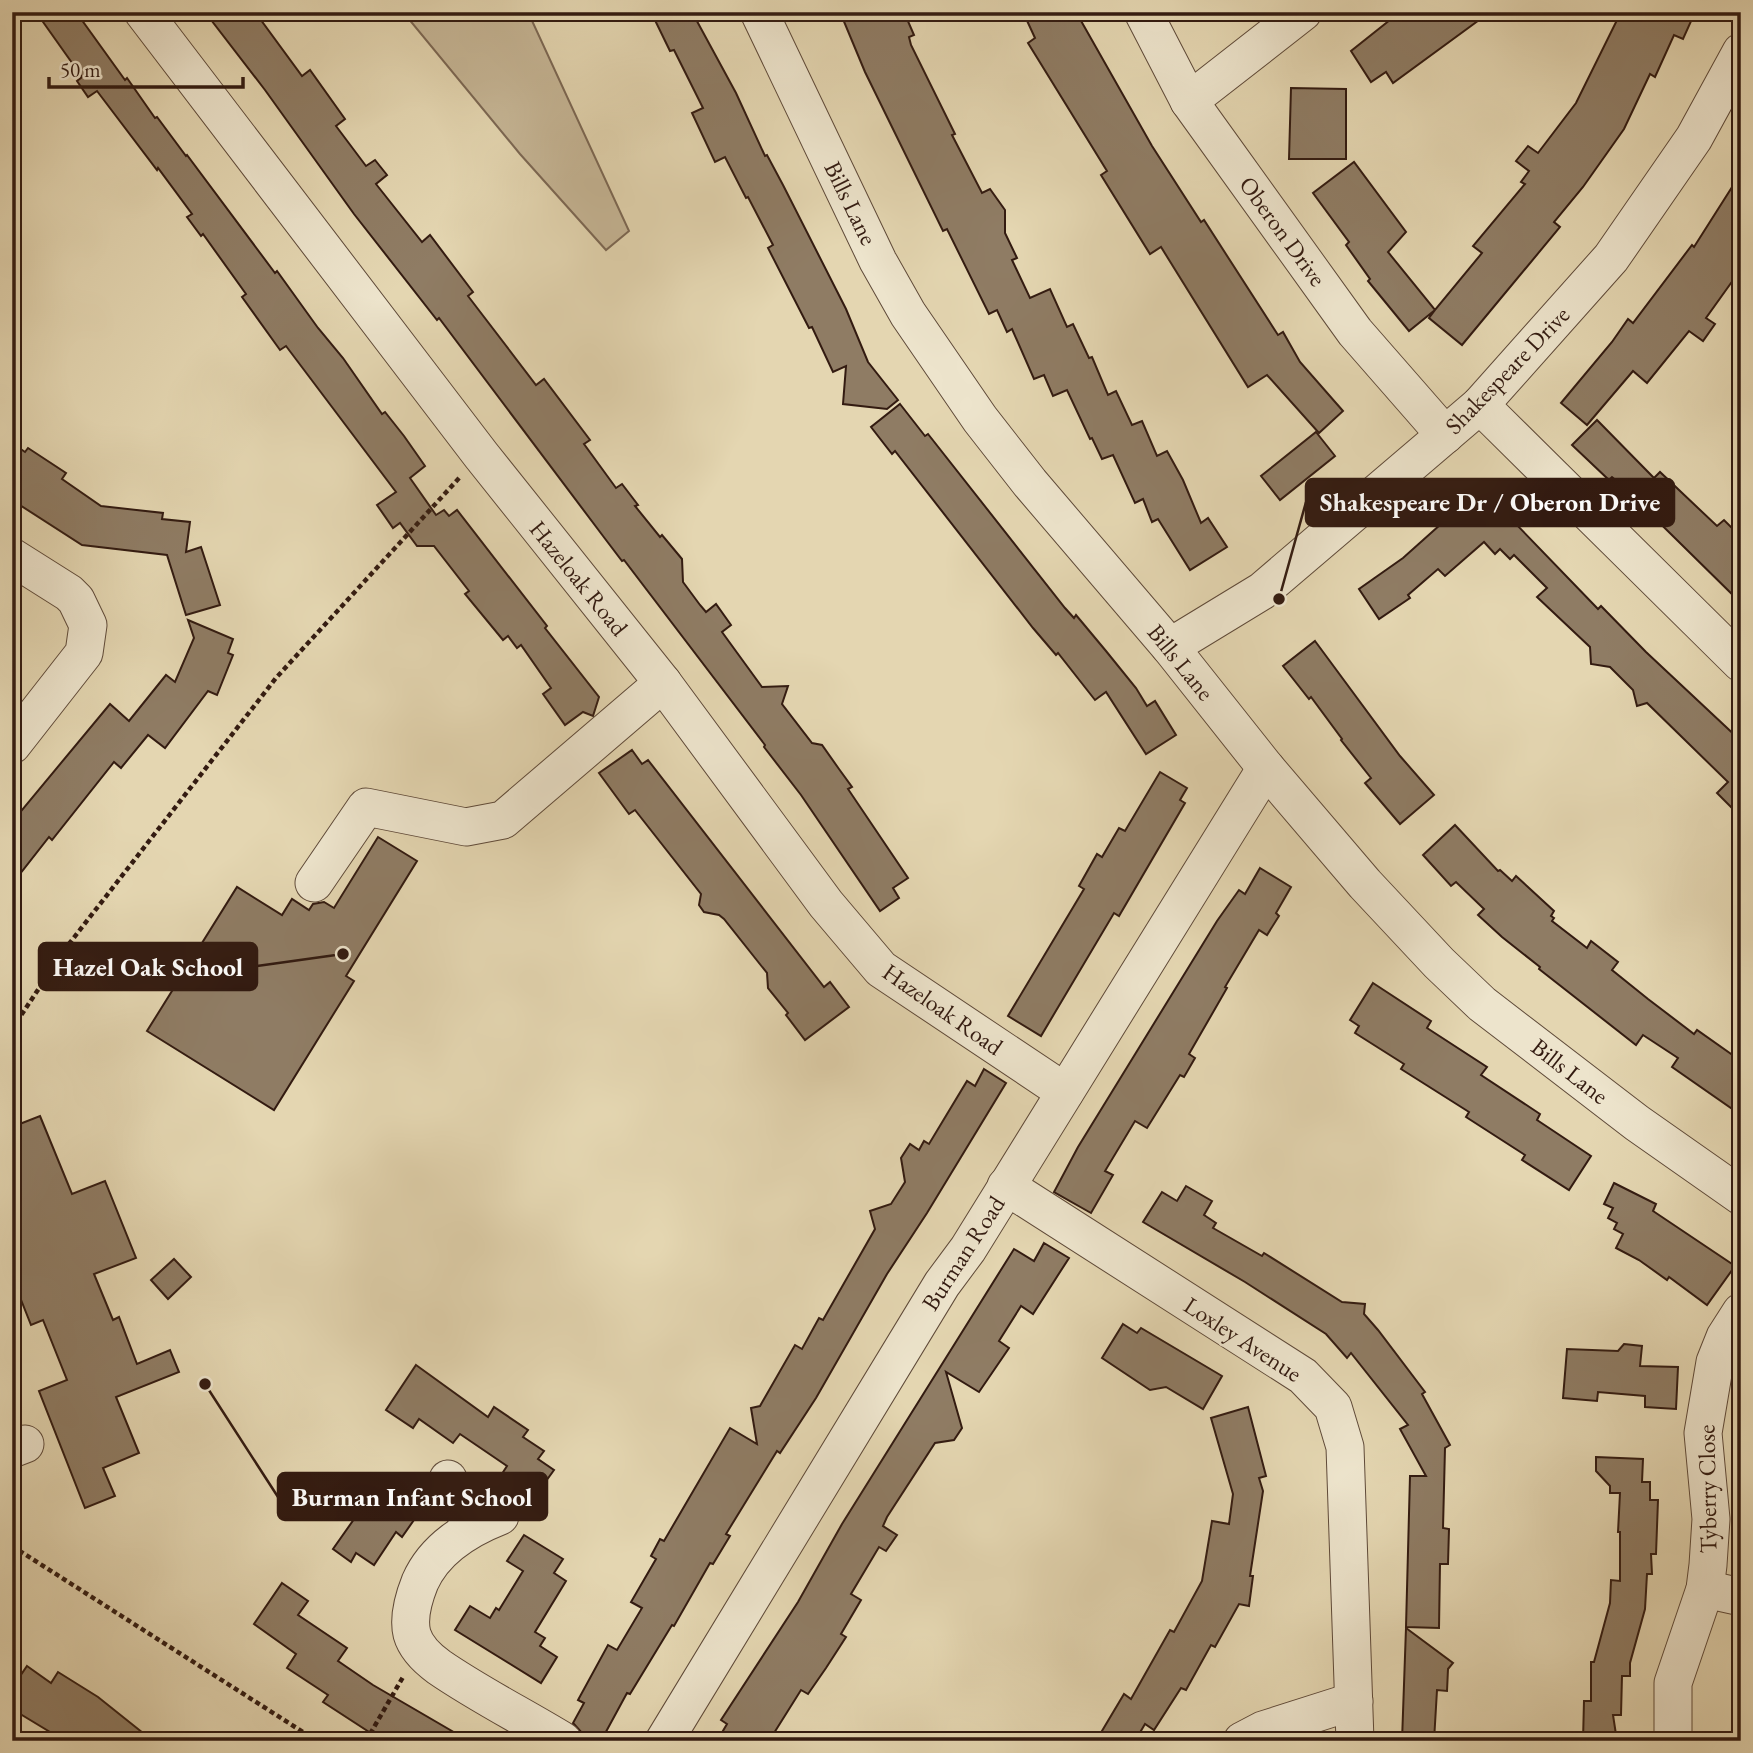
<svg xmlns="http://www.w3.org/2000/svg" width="1753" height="1753" font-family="'EB Garamond',serif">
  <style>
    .green { fill: #c6b696; stroke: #7c6854; stroke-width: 2 }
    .building { fill: #8f7c64; stroke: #331b11; stroke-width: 2 }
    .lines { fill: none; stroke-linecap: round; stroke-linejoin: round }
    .minor-casing { stroke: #5f4a39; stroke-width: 39 }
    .path { stroke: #331b11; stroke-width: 4.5; stroke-dasharray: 5 3.5; stroke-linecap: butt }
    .minor { stroke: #ede4cc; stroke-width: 37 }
    .labels { text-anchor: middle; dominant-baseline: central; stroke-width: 5; stroke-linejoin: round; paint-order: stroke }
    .street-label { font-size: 24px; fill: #331b11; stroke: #ede4cc }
    .leader { fill: none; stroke: #331b11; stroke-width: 2.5 }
    .callout-dot { fill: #331b11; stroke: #ede4cc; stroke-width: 2.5 }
    .callout { fill: #331b11; stroke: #331b11; stroke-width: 2.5 }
    .callout-label { font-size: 26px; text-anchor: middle; font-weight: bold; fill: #fff }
  </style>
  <rect width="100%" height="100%" fill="#e4d6b1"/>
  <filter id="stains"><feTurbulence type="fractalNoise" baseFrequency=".00286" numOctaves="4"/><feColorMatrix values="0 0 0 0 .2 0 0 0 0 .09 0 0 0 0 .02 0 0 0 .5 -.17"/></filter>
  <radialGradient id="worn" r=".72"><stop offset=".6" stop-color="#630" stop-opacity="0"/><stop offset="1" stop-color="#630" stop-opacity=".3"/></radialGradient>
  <polygon class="green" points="403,12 528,12 629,231 606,250 520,154"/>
  <g class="building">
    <polygon points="36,12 76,12 125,80 127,78 155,118 157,117 186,156 187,155 275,273 277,271 318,328 343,358 382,414 385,412 404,436 425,466 410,478 436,515 444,510 449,516 457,510 547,626 545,628 599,697 593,716 583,712 565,725 543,694 551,688 521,645 517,648 508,636 503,640 465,594 469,591 434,546 417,546 400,523 393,528 377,505 396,492 286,346 280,350 242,297 246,294 203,234 201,236 187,217 192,214 158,168 157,170 97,91 88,97 77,81 82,77"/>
    <polygon points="205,12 255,12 302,76 310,70 345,119 336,126 366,166 375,160 387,175 376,184 422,242 430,235 473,292 468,296 536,385 544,379 590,440 584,444 616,488 622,484 638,505 635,506 660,537 662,535 682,559 683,582 700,605 706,612 716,604 731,625 722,632 762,687 788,686 782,704 812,743 822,745 839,769 852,787 848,789 908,878 893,888 899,898 880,911 801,795 764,747 765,745 624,560 622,561 603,536 439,318 437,320 354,214 265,90"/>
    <polygon points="651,12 692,12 736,93 765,156 767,155 783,185 846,309 868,362 898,400 887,409 843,404 846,366 833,372 812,327 809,328 768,248 773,245 748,197 746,198 725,157 715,162 692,113 703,108 674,50 670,51"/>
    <polygon points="840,12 904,12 914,35 909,37 911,45 955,134 952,135 982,193 990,189 1005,210 1005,233 1017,258 1012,260 1030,298 1050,289 1067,327 1073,324 1089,358 1092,357 1108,395 1116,391 1132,425 1142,421 1157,456 1167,451 1183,480 1201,523 1208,518 1227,547 1190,570 1158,519 1152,522 1143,499 1135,503 1113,455 1102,459 1092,438 1090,439 1067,390 1053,396 1044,375 1034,379 1012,329 1007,332 997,310 989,314 947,229 943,231 865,72"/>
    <polygon points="1023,12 1076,12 1152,146 1201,222 1204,220 1278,335 1283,332 1300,362 1343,411 1319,433 1267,375 1248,387 1161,247 1150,254 1101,175 1107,171 1028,43 1035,38"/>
    <polygon points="1400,12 1490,12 1393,83 1386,72 1371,82 1351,51"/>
    <polygon points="1621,12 1678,12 1692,19 1683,39 1674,35 1655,77 1650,74 1624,129 1583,187 1554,222 1560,227 1462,345 1429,318 1435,310 1409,331 1368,281 1370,279 1346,245 1349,242 1313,193 1354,162 1406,232 1388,252 1435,310 1482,253 1473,246 1525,184 1521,182 1529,171 1516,161 1528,146 1538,153 1576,103"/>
    <polygon points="1291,88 1346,89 1346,159 1289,159"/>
    <polygon points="1741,173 1741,269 1706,318 1715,324 1703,341 1689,331 1647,383 1633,371 1587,425 1561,403 1612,342 1628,319 1633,323 1692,245 1694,247"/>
    <polygon points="900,404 925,436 928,434 1065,608 1074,618 1076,615 1106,651 1136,688 1147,706 1155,701 1176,735 1146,754 1106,692 1095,700 1058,653 1056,655 1033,628 895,451 892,454 871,427"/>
    <polygon points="1597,420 1654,478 1660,472 1717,526 1724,520 1741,537 1741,603 1619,483 1612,477 1609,480 1572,445"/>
    <polygon points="1316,432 1335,456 1280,500 1261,476"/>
    <polygon points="12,443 25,452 28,448 66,473 62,479 101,506 163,513 162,519 190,522 186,552 201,547 220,605 186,615 167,555 82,545 12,500"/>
    <polygon points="1486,493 1598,609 1601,606 1646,652 1741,741 1741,817 1717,793 1728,782 1647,703 1637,706 1633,690 1610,667 1591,664 1590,647 1537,597 1547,588 1514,555 1510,559 1500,549 1495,554 1484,542 1445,576 1438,569 1408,595 1410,598 1379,619 1359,589 1403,558 1450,516 1455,522"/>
    <polygon points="188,620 233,639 228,653 233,655 217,695 208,691 165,748 148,735 121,768 114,762 52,840 49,837 12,884 12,822 110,704 129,721 166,675 175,682 194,638"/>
    <polygon points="1315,641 1400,756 1434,795 1400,824 1365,783 1371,778 1341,740 1342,739 1311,697 1309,699 1283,666"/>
    <polygon points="632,750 642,764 648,760 824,987 830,982 849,1007 805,1040 786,1015 788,1013 768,988 767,973 724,919 719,915 704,912 699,905 701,894 635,810 629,814 599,773"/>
    <polygon points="1160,772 1187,788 1180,800 1185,803 1119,916 1114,913 1041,1036 1008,1016 1084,889 1079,886 1097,854 1102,857 1119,828 1125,831"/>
    <polygon points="1455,825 1498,871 1500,870 1512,881 1516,876 1554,911 1551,916 1554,918 1552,921 1587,948 1591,941 1618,962 1612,970 1648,999 1694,1034 1697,1030 1741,1061 1741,1115 1672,1067 1678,1058 1643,1035 1636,1045 1539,969 1540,967 1502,937 1478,915 1484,909 1456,882 1451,886 1423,855"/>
    <polygon points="378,837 417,861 346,976 354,981 274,1110 147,1031 237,887 282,915 292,899 309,910 313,904 324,902 334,908"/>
    <polygon points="1260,868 1291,887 1276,913 1279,916 1267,935 1259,930 1225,987 1227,988 1189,1054 1195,1058 1184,1077 1180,1075 1147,1128 1135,1121 1105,1171 1113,1175 1091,1213 1054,1192 1078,1147 1217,921 1239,890 1245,894"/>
    <polygon points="1373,983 1431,1021 1427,1028 1487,1067 1481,1075 1540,1114 1537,1120 1591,1156 1569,1190 1522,1160 1525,1155 1466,1117 1469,1112 1401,1069 1404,1064 1355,1033 1359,1026 1350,1020"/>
    <polygon points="984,1069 1006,1083 927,1213 887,1274 816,1398 780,1453 777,1451 726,1534 730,1536 713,1564 710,1563 674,1626 672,1625 630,1694 627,1693 601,1741 596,1741 582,1733 573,1723 584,1703 578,1700 608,1645 617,1650 642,1608 631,1602 656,1559 651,1556 660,1539 664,1541 730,1428 757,1444 751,1408 760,1406 795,1345 802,1349 819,1318 823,1320 875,1229 870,1211 891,1204 905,1182 901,1158 910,1144 919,1150 924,1141 929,1144 967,1081 975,1086"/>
    <polygon points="40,1116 72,1194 105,1181 136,1258 94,1274 113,1320 119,1317 137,1364 170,1350 179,1372 116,1397 139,1453 103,1468 115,1496 85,1508 39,1391 67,1380 43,1320 31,1325 12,1277 12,1127"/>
    <polygon points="1614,1183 1656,1204 1653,1211 1735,1266 1707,1305 1669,1277 1667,1280 1639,1260 1616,1248 1623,1234 1614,1229 1617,1223 1608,1218 1613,1208 1604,1204"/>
    <polygon points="1186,1186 1212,1201 1204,1215 1216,1223 1213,1228 1262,1256 1264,1253 1342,1302 1365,1304 1364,1314 1378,1330 1425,1392 1422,1394 1450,1445 1445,1448 1443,1528 1449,1529 1448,1564 1440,1564 1439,1628 1406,1627 1410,1476 1426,1476 1400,1429 1408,1425 1351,1353 1347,1358 1326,1334 1245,1282 1143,1222 1162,1192 1177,1201"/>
    <polygon points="1044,1243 1069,1258 1033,1314 1021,1306 999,1341 1009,1348 979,1392 946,1372 962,1428 954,1440 935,1443 887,1517 883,1526 897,1535 886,1551 879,1547 851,1594 861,1600 841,1634 846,1637 826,1668 808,1694 801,1690 769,1741 717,1741 727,1724 721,1720 798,1602 842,1524 1014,1249 1034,1261"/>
    <polygon points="174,1259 191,1277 168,1299 151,1280"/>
    <polygon points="1123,1324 1137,1333 1141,1328 1222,1376 1203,1409 1166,1387 1150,1390 1102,1358"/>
    <polygon points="1624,1344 1642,1346 1640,1366 1678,1367 1676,1409 1645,1407 1645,1396 1598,1392 1597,1401 1563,1398 1567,1349 1618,1351"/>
    <polygon points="416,1365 488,1417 494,1407 528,1430 523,1437 544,1451 538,1459 554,1470 541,1488 533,1483 523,1497 498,1480 507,1466 460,1434 453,1443 419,1419 413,1428 386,1410"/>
    <polygon points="1248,1407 1266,1476 1259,1478 1263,1491 1250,1576 1253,1576 1249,1606 1239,1604 1215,1647 1211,1645 1186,1690 1181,1688 1154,1730 1145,1724 1135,1741 1096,1741 1124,1694 1131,1699 1170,1630 1174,1632 1202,1581 1212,1521 1229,1524 1233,1494 1211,1418"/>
    <polygon points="1596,1457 1643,1459 1642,1482 1650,1482 1650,1500 1658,1500 1656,1554 1651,1554 1652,1574 1647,1574 1645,1609 1630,1663 1630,1676 1622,1676 1621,1715 1613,1715 1617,1741 1583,1741 1584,1701 1591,1701 1591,1662 1594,1662 1610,1603 1611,1580 1620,1581 1620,1532 1618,1532 1620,1493 1610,1493 1610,1486 1596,1471"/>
    <polygon points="392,1477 412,1493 407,1500 421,1510 402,1537 396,1532 374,1565 356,1553 351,1562 333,1549 371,1495 376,1498"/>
    <polygon points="524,1535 563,1559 554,1573 566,1581 535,1632 545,1638 540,1646 557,1657 541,1683 455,1630 470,1606 490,1618 496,1608 499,1610 523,1571 507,1561"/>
    <polygon points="282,1583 308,1601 298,1615 347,1648 338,1661 373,1685 469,1741 383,1741 323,1702 328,1695 287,1668 296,1654 254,1624"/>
    <polygon points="1406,1628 1453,1663 1448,1669 1447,1691 1437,1690 1434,1741 1402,1741"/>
    <polygon points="27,1666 51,1683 58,1672 98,1697 153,1741 65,1741 12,1709 12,1688"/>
  </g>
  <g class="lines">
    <g class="minor-casing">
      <g id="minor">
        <polyline points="143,12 481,455 663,683 826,904 881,969 1065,1092"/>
        <polyline points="759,12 878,261 908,314 980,419 1030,483 1170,647 1266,768 1365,884 1439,963 1482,1004 1637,1123 1741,1196"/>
        <polyline points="1143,12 1189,101 1355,332 1445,435"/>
        <polyline points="1189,101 1303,12"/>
        <polyline points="1480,405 1741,663"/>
        <polyline points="12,557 69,593 76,600 88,625 84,653 12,745"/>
        <polyline points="1170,647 1262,591 1480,405 1611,258 1694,138 1741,52"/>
        <polyline points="314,883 366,807 466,827 503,820 663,683"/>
        <polyline points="1006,1186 1303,1376 1333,1407 1345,1447 1355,1741"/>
        <polyline points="12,1449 25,1444"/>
        <polyline points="448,1479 472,1527"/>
        <path d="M500 1516C467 1529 435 1548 420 1582 414 1597 408 1618 412 1634 416 1648 428 1659 439 1667 478 1694 522 1716 563 1741"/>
        <polyline points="1705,1589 1741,1597"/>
        <polyline points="664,1741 942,1284 968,1249 1266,768"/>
        <polyline points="1242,1741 1263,1730 1354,1701"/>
        <polyline points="1673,1741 1673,1683 1705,1589 1708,1565 1711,1519 1703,1433 1715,1362 1725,1337 1741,1312"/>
      </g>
    </g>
    <g class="path">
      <polyline points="12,1029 65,949 276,678 461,476"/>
      <polyline points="12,1546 317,1741"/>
      <polyline points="366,1741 403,1677"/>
    </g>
    <use href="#minor" class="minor"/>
  </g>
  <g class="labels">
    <g class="street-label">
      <text transform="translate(851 203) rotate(64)">Bills Lane</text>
      <text transform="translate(1283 231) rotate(54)">Oberon Drive</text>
      <text transform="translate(1507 370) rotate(-46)">Shakespeare Drive</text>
      <text transform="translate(579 578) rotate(51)">Hazeloak Road</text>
      <text transform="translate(1181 662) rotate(51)">Bills Lane</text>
      <text transform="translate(943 1009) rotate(35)">Hazeloak Road</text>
      <text transform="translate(1570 1071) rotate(38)">Bills Lane</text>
      <text transform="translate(963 1253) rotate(-57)">Burman Road</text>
      <text transform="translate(1243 1339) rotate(33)">Loxley Avenue</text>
      <text transform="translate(1707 1489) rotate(-91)">Tyberry Close</text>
    </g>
  </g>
  <path class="leader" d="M1279 599L1306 502M343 954L257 966M205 1384L278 1497"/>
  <g class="callout-dot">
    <circle cx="1279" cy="599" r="7"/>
    <circle cx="343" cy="954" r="7"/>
    <circle cx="205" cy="1384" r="7"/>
  </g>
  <g class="callout">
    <rect x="1306" y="479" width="368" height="47" rx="7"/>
    <rect x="39" y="943" width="218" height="47" rx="7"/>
    <rect x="278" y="1473" width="269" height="47" rx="7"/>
  </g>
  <g class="callout-label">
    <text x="1490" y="511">Shakespeare Dr / Oberon Drive</text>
    <text x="148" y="976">Hazel Oak School</text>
    <text x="412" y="1506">Burman Infant School</text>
  </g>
  <rect width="1753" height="1753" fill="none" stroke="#e4d6b1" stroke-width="42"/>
  <rect x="14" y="14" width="1725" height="1725" fill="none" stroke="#331b11" stroke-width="3.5"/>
  <rect x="21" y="21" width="1711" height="1711" fill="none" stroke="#331b11" stroke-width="2"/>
  <path d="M49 77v10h194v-10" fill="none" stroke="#331b11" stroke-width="3.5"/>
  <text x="60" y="77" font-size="21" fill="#331b11" stroke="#ede4cc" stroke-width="5" paint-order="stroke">50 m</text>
  <rect width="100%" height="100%" filter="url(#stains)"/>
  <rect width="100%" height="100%" fill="url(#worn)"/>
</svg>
